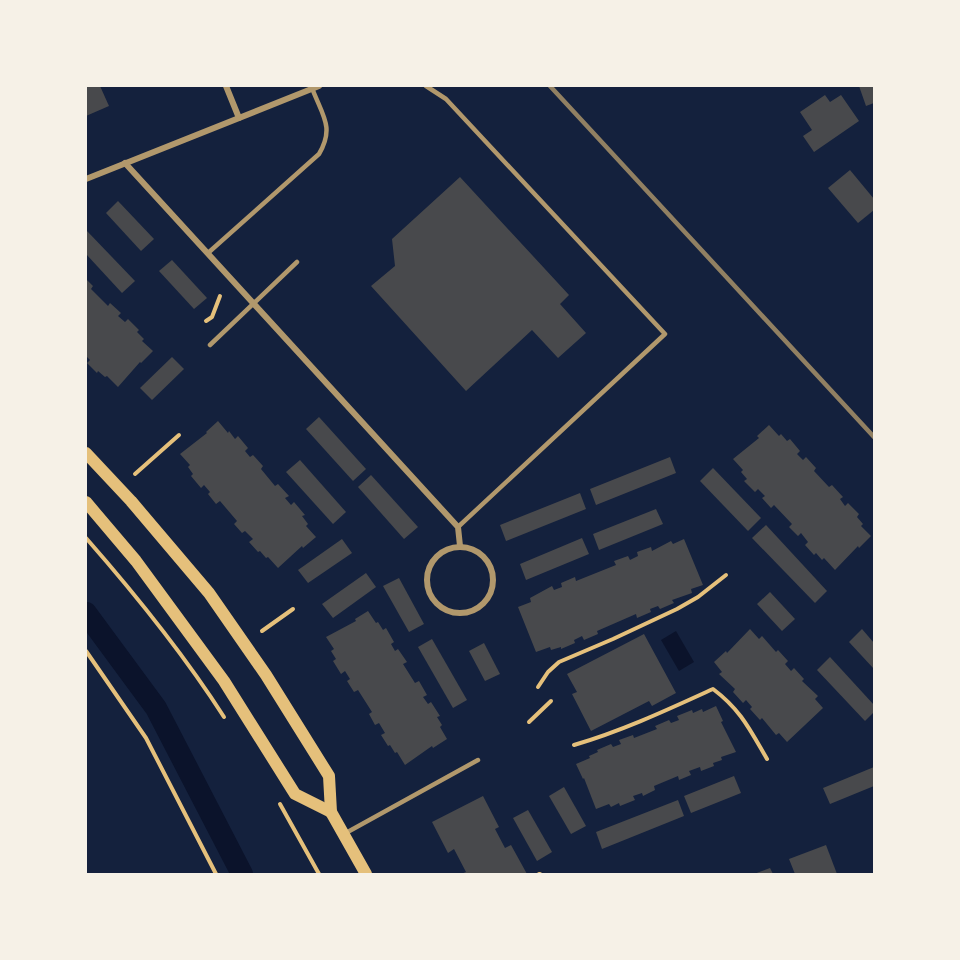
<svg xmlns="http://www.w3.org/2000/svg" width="960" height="960" font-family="Commissioner,sans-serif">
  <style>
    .water { fill: #0b132b }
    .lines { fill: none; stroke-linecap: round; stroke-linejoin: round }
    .canal { stroke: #0b132b; stroke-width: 22 }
    .building { fill: #48494c }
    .path { stroke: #e5c07b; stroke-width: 4 }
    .service { stroke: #b1986c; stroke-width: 4.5 }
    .minor { stroke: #b1986c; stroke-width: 6 }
    .secondary { stroke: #e5c07b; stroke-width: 12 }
    .rail { stroke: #918062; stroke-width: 4.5 }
  </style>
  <rect width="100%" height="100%" fill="#14213d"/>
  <polygon class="water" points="676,631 694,662 679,671 661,640"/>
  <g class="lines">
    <polyline class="canal" points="86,613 156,708 242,874"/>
  </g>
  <g class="building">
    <polygon points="86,86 100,86 109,106 86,116"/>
    <polygon points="859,86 874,86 874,103 866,106"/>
    <polygon points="825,95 830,102 841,95 859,121 814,152 803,136 812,130 800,112"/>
    <polygon points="850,170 874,199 874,210 858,223 828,188"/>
    <polygon points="460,177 569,295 560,304 586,333 558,358 532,330 466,391 371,286 395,266 392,239"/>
    <polygon points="118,201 154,239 141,251 106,213"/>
    <polygon points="87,231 135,281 122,293 86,254 86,232"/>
    <polygon points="172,260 207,298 194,309 159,271"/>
    <polygon points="86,279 93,286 91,289 108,306 110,303 121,313 118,316 125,322 128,319 139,330 137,332 144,339 142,341 153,351 141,363 140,362 118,387 107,376 105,377 98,371 97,373 87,363 90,360 86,356"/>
    <polygon points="172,357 184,369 152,400 140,388"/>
    <polygon points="319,417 366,469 353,481 306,429"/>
    <polygon points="218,421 228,433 229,431 235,439 238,436 248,448 245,451 250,457 253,455 263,466 261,469 275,486 278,484 289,496 285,498 291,505 294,502 305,515 302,516 308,524 306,526 316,537 303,548 302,546 278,568 268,557 266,558 260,551 258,552 249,542 253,539 245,531 242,533 234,524 237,521 220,501 216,504 208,494 210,492 204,485 201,488 191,476 193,474 188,467 190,465 180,454 207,433 206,432"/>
    <polygon points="769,425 779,436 781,434 787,441 790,439 800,451 797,454 803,460 806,457 816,468 814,471 829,487 832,485 843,497 840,499 845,506 848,503 859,514 857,517 863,524 861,526 871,536 859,548 858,546 835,570 824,558 822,560 816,553 814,555 805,545 808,542 801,533 798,536 789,527 792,524 774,505 771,508 762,498 765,496 758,489 755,492 744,481 747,479 741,472 743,470 733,459 759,438 757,436"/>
    <polygon points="670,457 676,473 596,505 590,489"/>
    <polygon points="300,460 346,512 333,524 286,472"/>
    <polygon points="713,468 761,518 748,531 700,481"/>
    <polygon points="371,475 418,527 404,539 358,487"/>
    <polygon points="580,493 586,509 506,541 500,525"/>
    <polygon points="656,509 663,524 599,550 593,534"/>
    <polygon points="766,525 827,591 815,603 752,538"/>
    <polygon points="582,538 589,554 526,580 520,564"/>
    <polygon points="342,539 352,553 308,583 298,570"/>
    <polygon points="684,539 703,585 691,589 692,593 672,600 674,603 660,609 658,606 650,609 651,612 637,618 636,614 597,631 598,634 584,640 582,636 574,640 575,643 561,649 561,647 551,650 550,647 536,652 518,607 531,602 530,598 552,586 554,590 562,587 561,583 575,577 576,581 616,565 614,561 628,556 630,560 638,556 637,552 651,547 652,551 671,541 673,544"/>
    <polygon points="366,573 376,587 333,618 322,604"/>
    <polygon points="399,578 424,624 409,632 383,586"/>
    <polygon points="770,592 795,619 782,631 757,604"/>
    <polygon points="368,611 376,623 378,622 383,630 386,628 394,642 391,644 395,651 398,649 407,662 403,664 415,683 419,681 427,695 423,697 428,704 431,702 440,716 437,717 442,725 440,727 447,739 433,748 432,746 405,765 397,752 395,753 390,745 388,746 381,735 385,733 379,723 375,725 369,714 372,712 358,690 354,692 347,681 350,679 345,671 341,674 333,661 336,659 331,651 334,649 326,637 356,621 355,619"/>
    <polygon points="750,629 759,639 762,636 776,652 778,650 788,661 785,664 791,671 794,668 804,679 802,681 818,696 815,699 823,708 787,742 779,733 776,735 762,718 760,720 750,709 752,707 746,700 743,703 733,692 735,689 719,674 722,672 714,662 726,651 727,653"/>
    <polygon points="862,629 874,643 874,669 849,642"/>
    <polygon points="644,634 676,693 652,706 649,701 591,731 572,694 577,692 567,674"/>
    <polygon points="432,639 467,700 453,708 418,647"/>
    <polygon points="484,643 500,674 485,681 469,651"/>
    <polygon points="830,657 874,705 874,712 865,721 817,670"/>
    <polygon points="716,706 723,721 721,722 736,752 721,757 722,760 713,763 714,766 701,771 700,767 689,771 691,775 679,780 678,776 654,786 655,790 643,796 642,793 633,796 635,800 620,806 619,803 611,807 609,804 596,809 584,778 583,779 576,764 590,758 589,756 598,752 597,750 611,744 613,747 621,744 619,740 633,735 634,738 657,729 655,726 669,720 671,723 679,720 677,716 692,710 693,713 702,709 703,712"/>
    <polygon points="874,767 874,786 830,804 823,788"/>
    <polygon points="734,776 741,793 691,813 684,796"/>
    <polygon points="564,787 586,826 571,834 549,796"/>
    <polygon points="483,796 499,827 495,829 505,848 511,845 527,874 461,874 466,872 454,849 448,853 432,822"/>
    <polygon points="678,800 684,816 602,849 596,832"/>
    <polygon points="528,810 552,852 537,861 513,818"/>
    <polygon points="826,845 837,874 795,874 789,859"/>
    <polygon points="770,868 773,874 754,874"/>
  </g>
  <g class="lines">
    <g class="path">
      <polyline points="206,321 212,317 220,296"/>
      <polyline points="135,474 179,435"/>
      <path d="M86 538C136 595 183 653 224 717"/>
      <polyline points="262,631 293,609"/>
      <polyline points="86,651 146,738 216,874"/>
      <polyline points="538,687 548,672 559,662 613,639 677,609 698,597 726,575"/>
      <polyline points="529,722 551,701"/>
      <path d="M574 745C622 731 667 710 713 689 741 710 750 730 767 759"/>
      <polyline points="280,804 319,874"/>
      <polyline points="539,874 540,874"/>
    </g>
    <g class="service">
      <polyline points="426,86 446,99 665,334 458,527"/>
      <path d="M208 253 319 154C335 127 322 115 312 88"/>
      <polyline points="210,345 297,262"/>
      <polyline points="344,834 478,760"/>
    </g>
    <g class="minor">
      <polyline points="226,86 239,118"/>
      <polyline points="125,163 458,527 460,546"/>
      <polyline points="86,179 319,86"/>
      <circle cx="460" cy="580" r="33"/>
    </g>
    <g class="secondary">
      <polyline points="86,453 131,501 209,593 266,675 329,776 331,812 366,874"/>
      <polyline points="86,502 136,561 224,681 295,794 331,812"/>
    </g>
    <polyline class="rail" points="550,86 874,437"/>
  </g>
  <rect width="960" height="960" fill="none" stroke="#f6f1e7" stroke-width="174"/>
</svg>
